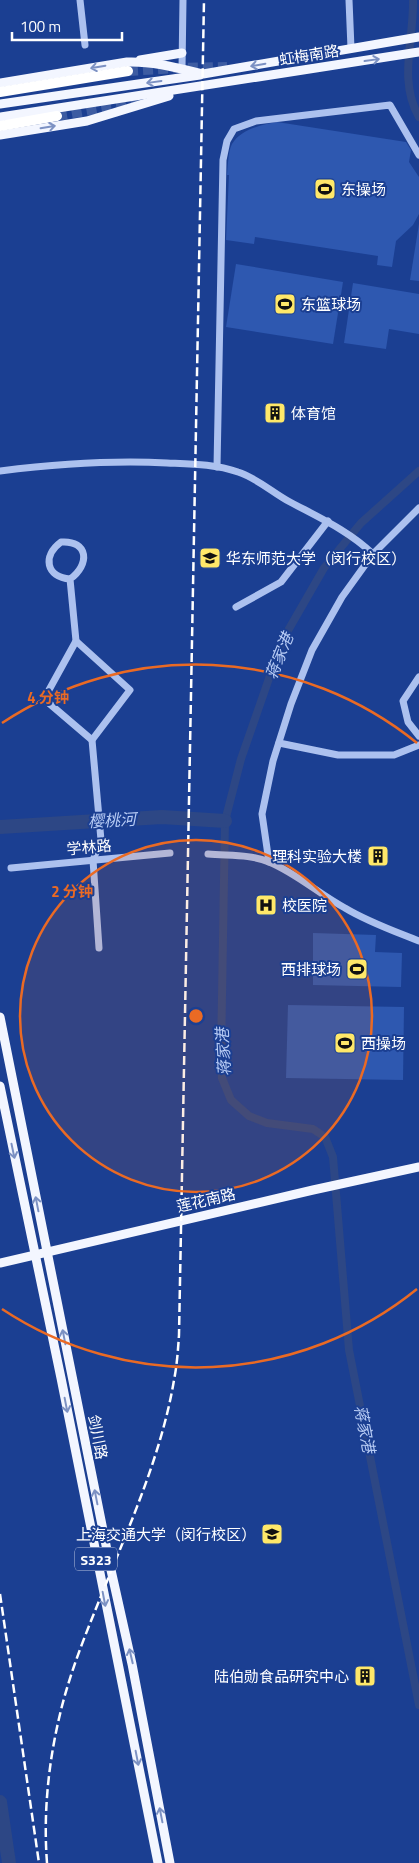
<svg xmlns="http://www.w3.org/2000/svg" width="419" height="1863" font-family="'Titillium Web','Noto Sans SC',sans-serif">
  <style>
    .green { fill: #2e58b0 }
    .lines { fill: none; stroke-linecap: round; stroke-linejoin: round }
    .canal { stroke: #2d4785; stroke-width: 8 }
    .river { stroke: #2d4785; stroke-width: 14 }
    .highway-tunnel { stroke: #3d5ca2; stroke-width: 10; stroke-dasharray: 10 5; stroke-linecap: butt }
    .minor { stroke: #acc1ef; stroke-width: 7 }
    .major { stroke: #f3f6ff; stroke-width: 9 }
    .highway { stroke: #fff; stroke-width: 10 }
    .rail { stroke: #fff; stroke-width: 2.5; stroke-dasharray: 9 4; stroke-linecap: butt }
    .oneway { stroke: #7c91c3 }
    .ring { fill: none; stroke: #ea6a24; stroke-width: 2.5 }
    .labels { text-anchor: middle; dominant-baseline: central; stroke-width: 4; stroke-linejoin: round; paint-order: stroke }
    .shield { fill: #1b3f92; stroke: #bbc5de; stroke-width: 1 }
    .shield-label { font-size: 14px; font-weight: bold; fill: #fff }
    .street-label { font-size: 15px; fill: #fff; stroke: #1b3f92 }
    .poi-label { font-size: 15px; fill: #fff; stroke: #1b3f92; text-anchor: start }
    .water-label { font-size: 16px; font-style: italic; fill: #b8ccf5; stroke: #1b3f92 }
    .centre { fill: #ea6a24; stroke: #1b3f92; stroke-width: 2.5 }
    .ring-label { font-size: 15px; text-anchor: middle; font-weight: bold; fill: #ea6a24; stroke: #1b3f92; stroke-width: 4; stroke-linejoin: round; paint-order: stroke }
  </style>
  <rect width="100%" height="100%" fill="#1b3f92"/>
  <g class="green">
    <path d="M277 122 406 142 411 150 409 162 419 177V214L413 225 396 241 392 267 377 265 378 256 255 237 254 244 226 240 229 175H227C228 166 228 151 232 144 241 129 261 125 277 122Z"/>
    <polygon points="419,224 419,281 410,280"/>
    <polygon points="236,264 343,282 333,344 226,327"/>
    <polygon points="353,283 419,294 419,334 389,329 386,349 344,343"/>
    <polygon points="313,933 376,935 375,952 402,953 401,987 313,985"/>
    <polygon points="288,1005 404,1007 403,1080 286,1078"/>
  </g>
  <g class="lines">
    <g class="canal">
      <path d="M413 0C414 39 398 81 419 117"/>
      <polyline points="419,471 361,523 324,568 282,641 241,759 225,821 221,1055 222,1078 231,1100 249,1116 267,1123 313,1129 325,1137 333,1157 349,1350 419,1705"/>
    </g>
    <g class="river">
      <polyline points="0,827 162,817 225,821"/>
      <polyline points="0,1802 9,1863"/>
    </g>
    <g class="highway-tunnel">
      <polyline points="128,71 177,68 227,67"/>
      <polyline points="57,116 143,101"/>
    </g>
    <g class="minor">
      <polyline points="80,0 85,45"/>
      <polyline points="349,0 351,48"/>
      <polyline points="182,69 183,0"/>
      <polyline points="217,467 223,160 227,141 234,129 256,121 390,105 419,155"/>
      <path d="M0 471C56 464 111 460 167 463 191 464 215 464 238 472 257 478 273 493 290 502 320 518 349 531 373 554"/>
      <path d="M70 579C46 577 42 556 61 542 89 540 90 565 70 579L76 641 44 699 92 740"/>
      <polyline points="236,607 281,582 328,521"/>
      <polyline points="76,641 130,690 92,740 101,840 93,860 99,948"/>
      <polyline points="419,677 403,701 408,722 419,736"/>
      <polyline points="279,743 338,755 394,755 419,745"/>
      <path d="M208 854C228 856 250 854 269 862 296 873 319 894 345 908 368 922 394 931 419 941"/>
      <polyline points="269,862 262,814 273,761 291,704 312,650 342,597 373,554 419,508"/>
      <polyline points="11,868 170,853"/>
    </g>
    <g class="major">
      <polyline points="140,60 182,53"/>
      <path d="M0 83 127 62C152 61 178 68 203 74L419 37"/>
      <polyline points="0,104 200,75"/>
      <polyline points="0,117 419,52"/>
      <polyline points="0,135 87,121 169,96"/>
      <polyline points="0,1017 111,1570 132,1664 170,1863"/>
      <polyline points="0,1086 61,1378 158,1863"/>
      <polyline points="0,1263 313,1190 419,1167"/>
    </g>
    <g class="highway">
      <polyline points="0,92 128,71"/>
      <polyline points="0,126 57,116"/>
    </g>
    <g class="rail">
      <polyline points="0,1594 39,1863"/>
      <path d="M47 1863C43 1810 49 1757 62 1706 71 1671 84 1638 97 1606 126 1533 161 1458 174 1380 177 1365 178 1350 179 1335L204 0"/>
    </g>
  </g>
  <defs><path id="oneway-shaft" d="M-6 0H5M1.5-3L5.5 0L1.5 3" fill="none" stroke-width="1.6" stroke-linecap="round" stroke-linejoin="round" transform="scale(1.25)"/></defs>
  <g class="oneway">
    <use href="#oneway-shaft" transform="translate(372 60) rotate(-8)"/>
    <use href="#oneway-shaft" transform="translate(258 65) rotate(170)"/>
    <use href="#oneway-shaft" transform="translate(98 67) rotate(170)"/>
    <use href="#oneway-shaft" transform="translate(154 82) rotate(172)"/>
    <use href="#oneway-shaft" transform="translate(48 127) rotate(-9)"/>
    <use href="#oneway-shaft" transform="translate(13 1151) rotate(78)"/>
    <use href="#oneway-shaft" transform="translate(37 1204) rotate(-101)"/>
    <use href="#oneway-shaft" transform="translate(64 1337) rotate(-101)"/>
    <use href="#oneway-shaft" transform="translate(66 1405) rotate(79)"/>
    <use href="#oneway-shaft" transform="translate(96 1497) rotate(-101)"/>
    <use href="#oneway-shaft" transform="translate(104 1599) rotate(79)"/>
    <use href="#oneway-shaft" transform="translate(131 1656) rotate(-103)"/>
    <use href="#oneway-shaft" transform="translate(137 1758) rotate(79)"/>
    <use href="#oneway-shaft" transform="translate(161 1815) rotate(-101)"/>
  </g>
  <circle cx="196" cy="1016" r="176" fill="#ea6a24" fill-opacity=".12"/>
  <g class="ring">
    <circle cx="196" cy="1016" r="176"/>
    <path d="M417 1289A351 351 0 0 1 2 1309M2 723A351 351 0 0 1 417 743"/>
  </g>
  <defs>
    <g id="stadium-square" transform="scale(1.125)"><rect x="-9" y="-9" width="18" height="18" rx="4" fill="#ffe869" stroke="#1b3f92"/><path d="M0-5a6.5 5 0 1 0 0 10a6.5 5 0 1 0 0-10ZM-3.5-1.8h7v3.6h-7Z" fill="#111"/></g>
    <g id="building-square" transform="scale(1.125)"><rect x="-9" y="-9" width="18" height="18" rx="4" fill="#ffe869" stroke="#1b3f92"/><path d="M-4-6H4V6H1V3H-1V6H-4ZM-2.5-4.3h1.7v1.8h-1.7ZM.8-4.3h1.7v1.8H.8ZM-2.5-1h1.7V.8h-1.7ZM.8-1h1.7V.8H.8Z" fill="#111"/></g>
    <g id="university-square" transform="scale(1.125)"><rect x="-9" y="-9" width="18" height="18" rx="4" fill="#ffe869" stroke="#1b3f92"/><path d="M0-5L7-2L0 1L-7-2ZM-4 1L0 2.5L4 1V4Q0 6-4 4Z" fill="#111"/></g>
    <g id="hospital-square" transform="scale(1.125)"><rect x="-9" y="-9" width="18" height="18" rx="4" fill="#ffe869" stroke="#1b3f92"/><path d="M-5-5h3v3.5h4V-5h3V5h-3V1.5h-4V5h-3Z" fill="#111"/></g>
  </defs>
  <g fill-rule="evenodd">
    <use href="#stadium-square" x="325" y="189"/>
    <use href="#stadium-square" x="285" y="304"/>
    <use href="#building-square" x="275" y="413"/>
    <use href="#university-square" x="210" y="558"/>
    <use href="#building-square" x="378" y="856"/>
    <use href="#hospital-square" x="266" y="905"/>
    <use href="#stadium-square" x="357" y="969"/>
    <use href="#stadium-square" x="345" y="1043"/>
    <use href="#university-square" x="272" y="1534"/>
    <use href="#building-square" x="365" y="1676"/>
  </g>
  <g class="labels">
    <rect class="shield" x="75" y="1547.5" width="42" height="23" rx="4"/>
    <g class="shield-label">
      <text x="96" y="1559">S323</text>
    </g>
    <g class="street-label">
      <text transform="translate(309 55) rotate(-9)">虹梅南路</text>
      <text transform="translate(89 847) rotate(-5)">学林路</text>
      <text transform="translate(206 1200) rotate(-13)">莲花南路</text>
      <text transform="translate(98 1437) rotate(79)">剑川路</text>
    </g>
    <g class="poi-label">
      <text x="341" y="189">东操场</text>
      <text x="301" y="304">东篮球场</text>
      <text x="291" y="413">体育馆</text>
      <text x="226" y="558">华东师范大学（闵行校区）</text>
      <text x="362" y="856" text-anchor="end">理科实验大楼</text>
      <text x="282" y="905">校医院</text>
      <text x="341" y="969" text-anchor="end">西排球场</text>
      <text x="361" y="1043">西操场</text>
      <text x="256" y="1534" text-anchor="end">上海交通大学（闵行校区）</text>
      <text x="349" y="1676" text-anchor="end">陆伯勋食品研究中心</text>
    </g>
    <g class="water-label">
      <text transform="translate(279 656) rotate(-68)">蒋家港</text>
      <text transform="translate(112 820) rotate(-3)">樱桃河</text>
      <text transform="translate(223 1052) rotate(-93)">蒋家港</text>
      <text transform="translate(365 1429) rotate(79)">蒋家港</text>
    </g>
  </g>
  <circle cx="196" cy="1016" r="8" class="centre"/>
  <g class="ring-label">
    <text x="48" y="703">4 分钟</text>
    <text x="72" y="897">2 分钟</text>
  </g>
  <path d="M12 32v8h110v-8" fill="none" stroke="#ffffff" stroke-width="2.5"/>
  <text x="20" y="32" font-size="15" fill="#ffffff" stroke="#1b3f92" stroke-width="4" paint-order="stroke">100 m</text>
</svg>
